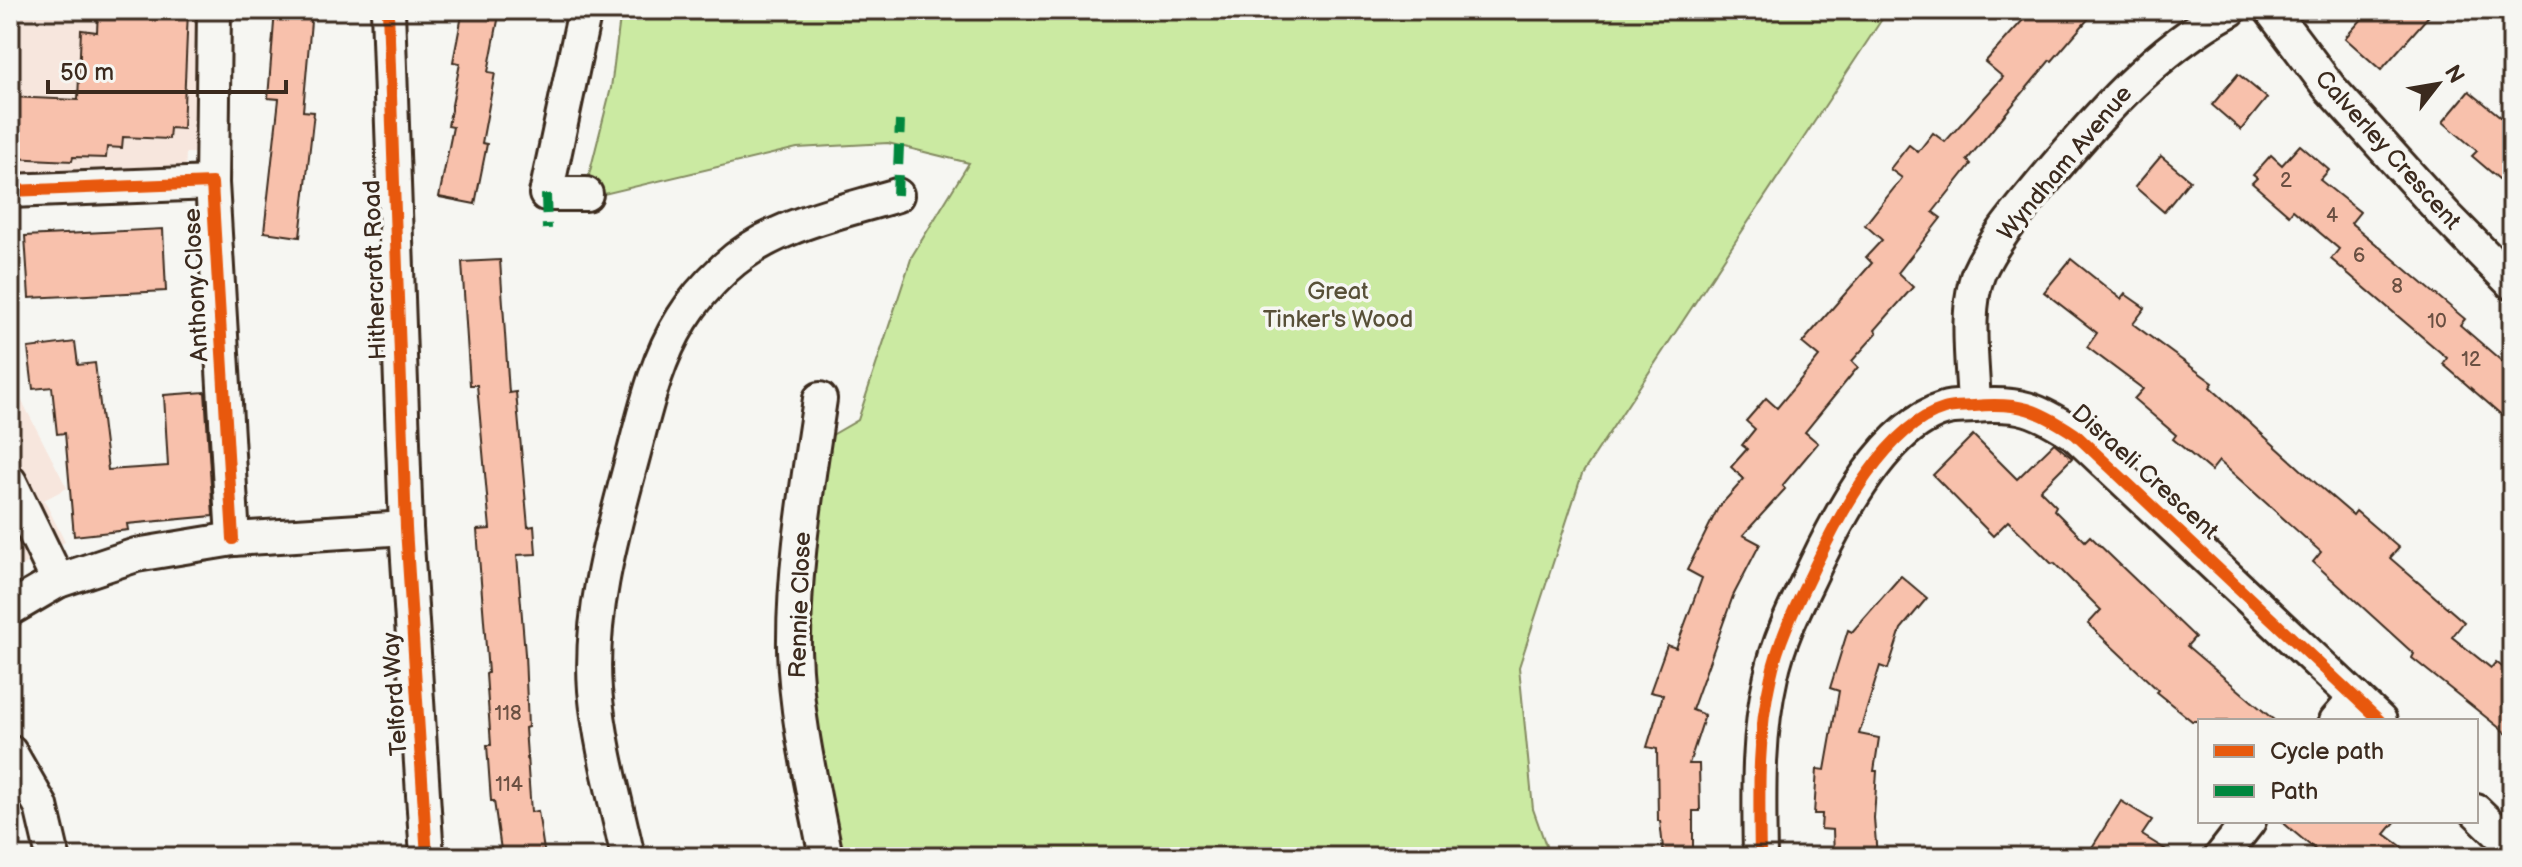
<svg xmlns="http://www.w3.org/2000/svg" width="2522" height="867" font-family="'Balsamiq Sans',sans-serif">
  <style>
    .built { fill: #f7e6dd }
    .green { fill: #cbeaa2; stroke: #838a60; stroke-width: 2 }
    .building { fill: #f8c1ac; stroke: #3b2a1e; stroke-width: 2 }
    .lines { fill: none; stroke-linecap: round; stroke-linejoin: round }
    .minor-casing { stroke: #3b2a1e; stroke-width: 38 }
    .minor { stroke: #f6f6f2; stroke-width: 32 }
    .quiet { stroke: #00873e; stroke-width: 10; stroke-dasharray: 20 10; stroke-linecap: butt }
    .cycleway-casing { stroke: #f6f6f2; stroke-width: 17 }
    .cycleway { stroke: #e8590c; stroke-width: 12 }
    .labels { text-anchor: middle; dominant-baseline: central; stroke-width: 7; stroke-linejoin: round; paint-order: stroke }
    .number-label { font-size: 20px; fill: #6a5042 }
    .street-label { font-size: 24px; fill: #3b2a1e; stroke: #f6f6f2 }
    .park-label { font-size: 24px; fill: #585038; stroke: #f6f6f2 }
  </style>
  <rect width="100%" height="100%" fill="#f6f6f2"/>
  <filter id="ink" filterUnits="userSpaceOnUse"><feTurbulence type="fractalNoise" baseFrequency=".0125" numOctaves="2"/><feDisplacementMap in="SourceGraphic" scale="16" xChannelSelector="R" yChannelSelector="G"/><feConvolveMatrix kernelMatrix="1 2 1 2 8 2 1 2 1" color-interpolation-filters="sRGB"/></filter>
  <g filter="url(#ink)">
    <g class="built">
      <polygon points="10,10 233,10 231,154 186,153 185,175 10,185"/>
      <polygon points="10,378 67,488 44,500 65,542 10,572"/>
    </g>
    <polygon class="green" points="621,10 1888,10 1582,474 1519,667 1533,809 1550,857 843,857 805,676 827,438 858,420 912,256 969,163 888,143 797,148 583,199 611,88"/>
    <g class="building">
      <polygon points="98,10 188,10 183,129 170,128 169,139 123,137 122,148 107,147 106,158 73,157 72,161 10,158 10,97 78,100 81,30 97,32"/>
      <polygon points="275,10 312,10 303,111 314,112 300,237 264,232 279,99 268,98"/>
      <polygon points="463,10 500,10 488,72 495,73 482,143 487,144 475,204 439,197 453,127 448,126 460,63 453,62"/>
      <polygon points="2032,10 2096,10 2052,61 2050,60 1967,160 1971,164 1933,212 1941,218 1898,273 1913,287 1875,330 1877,333 1852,361 1858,367 1805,432 1818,443 1782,486 1785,489 1743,535 1760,544 1733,596 1692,710 1705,715 1689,764 1699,764 1700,811 1693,811 1693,857 1664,857 1660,821 1658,821 1657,749 1647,747 1663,695 1650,692 1667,645 1676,648 1702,578 1687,570 1718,508 1744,479 1731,467 1747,449 1742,445 1755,429 1746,421 1766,398 1777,408 1819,357 1802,343 1872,263 1866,257 1882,240 1865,225 1902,178 1890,169 1909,145 1918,152 1933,133 1945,142 2003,77 1985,62"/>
      <polygon points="2370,10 2434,10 2381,70 2345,38"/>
      <polygon points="2238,74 2267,98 2241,130 2212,105"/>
      <polygon points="2469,91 2512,126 2512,190 2472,156 2477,151 2443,122"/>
      <polygon points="2300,145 2329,170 2320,180 2360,212 2351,223 2465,319 2460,325 2512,370 2512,424 2443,364 2447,358 2331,259 2339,249 2293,210 2289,215 2252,183 2257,178 2253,175 2271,155 2282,165"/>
      <polygon points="2161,156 2190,180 2164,212 2135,187"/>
      <polygon points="163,229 166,291 29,298 25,236"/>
      <polygon points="2071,259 2121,299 2125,294 2145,308 2133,324 2213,383 2210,387 2318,485 2353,515 2356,511 2399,548 2390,558 2464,622 2452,637 2491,668 2496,662 2512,675 2512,738 2412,658 2414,654 2313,562 2321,552 2219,461 2211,471 2173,439 2176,435 2134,399 2143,389 2087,347 2097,333 2044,292"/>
      <polygon points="500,260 509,393 516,392 528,527 534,526 536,554 517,555 525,654 528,727 525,728 531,812 538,811 545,857 502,857 494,801 491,801 487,745 491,745 486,674 488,673 477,530 490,529 477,385 470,385 462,262"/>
      <polygon points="75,342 78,365 95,363 108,470 168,466 164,395 205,392 213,516 127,524 128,530 74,536 65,433 57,434 52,387 33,389 28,348"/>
      <polygon points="1973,435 2017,479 2054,443 2072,458 2040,490 2056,506 2054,510 2085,541 2090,536 2195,637 2187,646 2275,721 2192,721 2156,692 2158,690 2088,624 2101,610 2054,563 2052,564 2008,521 1993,536 1933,475"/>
      <polygon points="1901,576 1927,598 1901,629 1888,669 1880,666 1859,734 1879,738 1874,771 1877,771 1874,818 1877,857 1834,857 1833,830 1821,829 1822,814 1814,814 1817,769 1825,770 1839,691 1830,688 1848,630 1852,632"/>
      <polygon points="2121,801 2152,820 2142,835 2178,857 2086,857"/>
      <polygon points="2281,821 2396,821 2385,834 2416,857 2324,857"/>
    </g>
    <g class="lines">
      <g class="minor-casing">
        <g id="minor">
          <polyline points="388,10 406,528 427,857"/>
          <polyline points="585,10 546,194 586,194"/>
          <polyline points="2271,10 2329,87 2445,215 2512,283"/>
          <polyline points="212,183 214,10"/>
          <polyline points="10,191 212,183 233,539"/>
          <path d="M820 399C808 482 793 567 794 650 796 720 813 789 826 857"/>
          <path d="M1974 406C1973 367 1964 308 1979 272 1994 239 2020 210 2042 183 2096 118 2155 50 2230 10"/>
          <polyline points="10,482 58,581"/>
          <polyline points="10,609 58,581 136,555 233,539 406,528"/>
          <polyline points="2336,721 2356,698"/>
          <polyline points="10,752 41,806 53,857"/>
          <polyline points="2476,811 2512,846"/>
          <path d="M628 857C616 802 600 746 595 690 589 612 613 531 633 456 645 410 656 360 682 319 693 301 709 283 725 268 771 225 839 213 897 195"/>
          <path d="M1760 857C1759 796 1757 736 1771 676 1779 637 1799 600 1816 564 1840 514 1886 426 1944 409 1953 406 1964 407 1974 406 2020 402 2037 409 2075 434L2380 721"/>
          <polyline points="2221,857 2249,821"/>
        </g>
      </g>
      <use href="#minor" class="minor"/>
      <g class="quiet">
        <polyline points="546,194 547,229"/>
        <polyline points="897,195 900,121"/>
      </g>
      <g class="cycleway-casing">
        <g id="cycleway">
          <polyline points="388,10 406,528 427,857"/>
          <polyline points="10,191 212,183 233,539"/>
          <path d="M1760 857C1759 796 1757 736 1771 676 1779 637 1799 600 1816 564 1840 514 1886 426 1944 409 1953 406 1964 407 1974 406 2020 402 2037 409 2075 434L2380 721"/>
        </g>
      </g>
      <use href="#cycleway" class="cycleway"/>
    </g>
  </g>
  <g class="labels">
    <g class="number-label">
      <text x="2286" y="181">2</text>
      <text x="2332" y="216">4</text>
      <text x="2359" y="256">6</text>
      <text x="2397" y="287">8</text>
      <text x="2437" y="322">10</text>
      <text x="2471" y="360">12</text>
      <text x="508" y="714">118</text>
      <text x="509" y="785">114</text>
    </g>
    <g class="street-label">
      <text transform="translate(2388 150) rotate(48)">Calverley Crescent</text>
      <text transform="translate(2065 163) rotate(-50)">Wyndham Avenue</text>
      <text transform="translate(375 270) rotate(-92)">Hithercroft Road</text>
      <text transform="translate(196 285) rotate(-93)">Anthony Close</text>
      <text transform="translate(2145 472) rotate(42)">Disraeli Crescent</text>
      <text transform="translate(800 605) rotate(-88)">Rennie Close</text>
      <text transform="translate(395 694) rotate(-94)">Telford Way</text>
    </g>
    <g class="park-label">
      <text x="1338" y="291">Great<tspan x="1338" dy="28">Tinker's Wood</tspan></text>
    </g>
  </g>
  <rect width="2522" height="867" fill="none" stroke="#f6f6f2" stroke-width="40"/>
  <rect x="20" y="20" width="2482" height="827" fill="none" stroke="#3b2a1e" stroke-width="3" filter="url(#ink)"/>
  <rect x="2198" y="719" width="280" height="104" fill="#f6f6f2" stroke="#aba49d" stroke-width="2"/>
  <rect x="2214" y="745" width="40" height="12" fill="#e8590c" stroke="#aba49d" stroke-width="2"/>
  <text x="2270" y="759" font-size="24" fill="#3b2a1e">Cycle path</text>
  <rect x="2214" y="785" width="40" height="12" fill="#00873e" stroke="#aba49d" stroke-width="2"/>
  <text x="2270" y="799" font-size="24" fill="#3b2a1e">Path</text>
  <g transform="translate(2438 84) rotate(59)" stroke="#f6f6f2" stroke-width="6" paint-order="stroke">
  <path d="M0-6L14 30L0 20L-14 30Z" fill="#3b2a1e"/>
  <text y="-12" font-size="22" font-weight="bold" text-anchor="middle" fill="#3b2a1e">N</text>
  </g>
  <path d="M48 80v12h238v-12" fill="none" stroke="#3b2a1e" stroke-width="4"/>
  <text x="60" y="80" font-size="24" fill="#3b2a1e" stroke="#f6f6f2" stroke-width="6" paint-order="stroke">50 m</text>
</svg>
